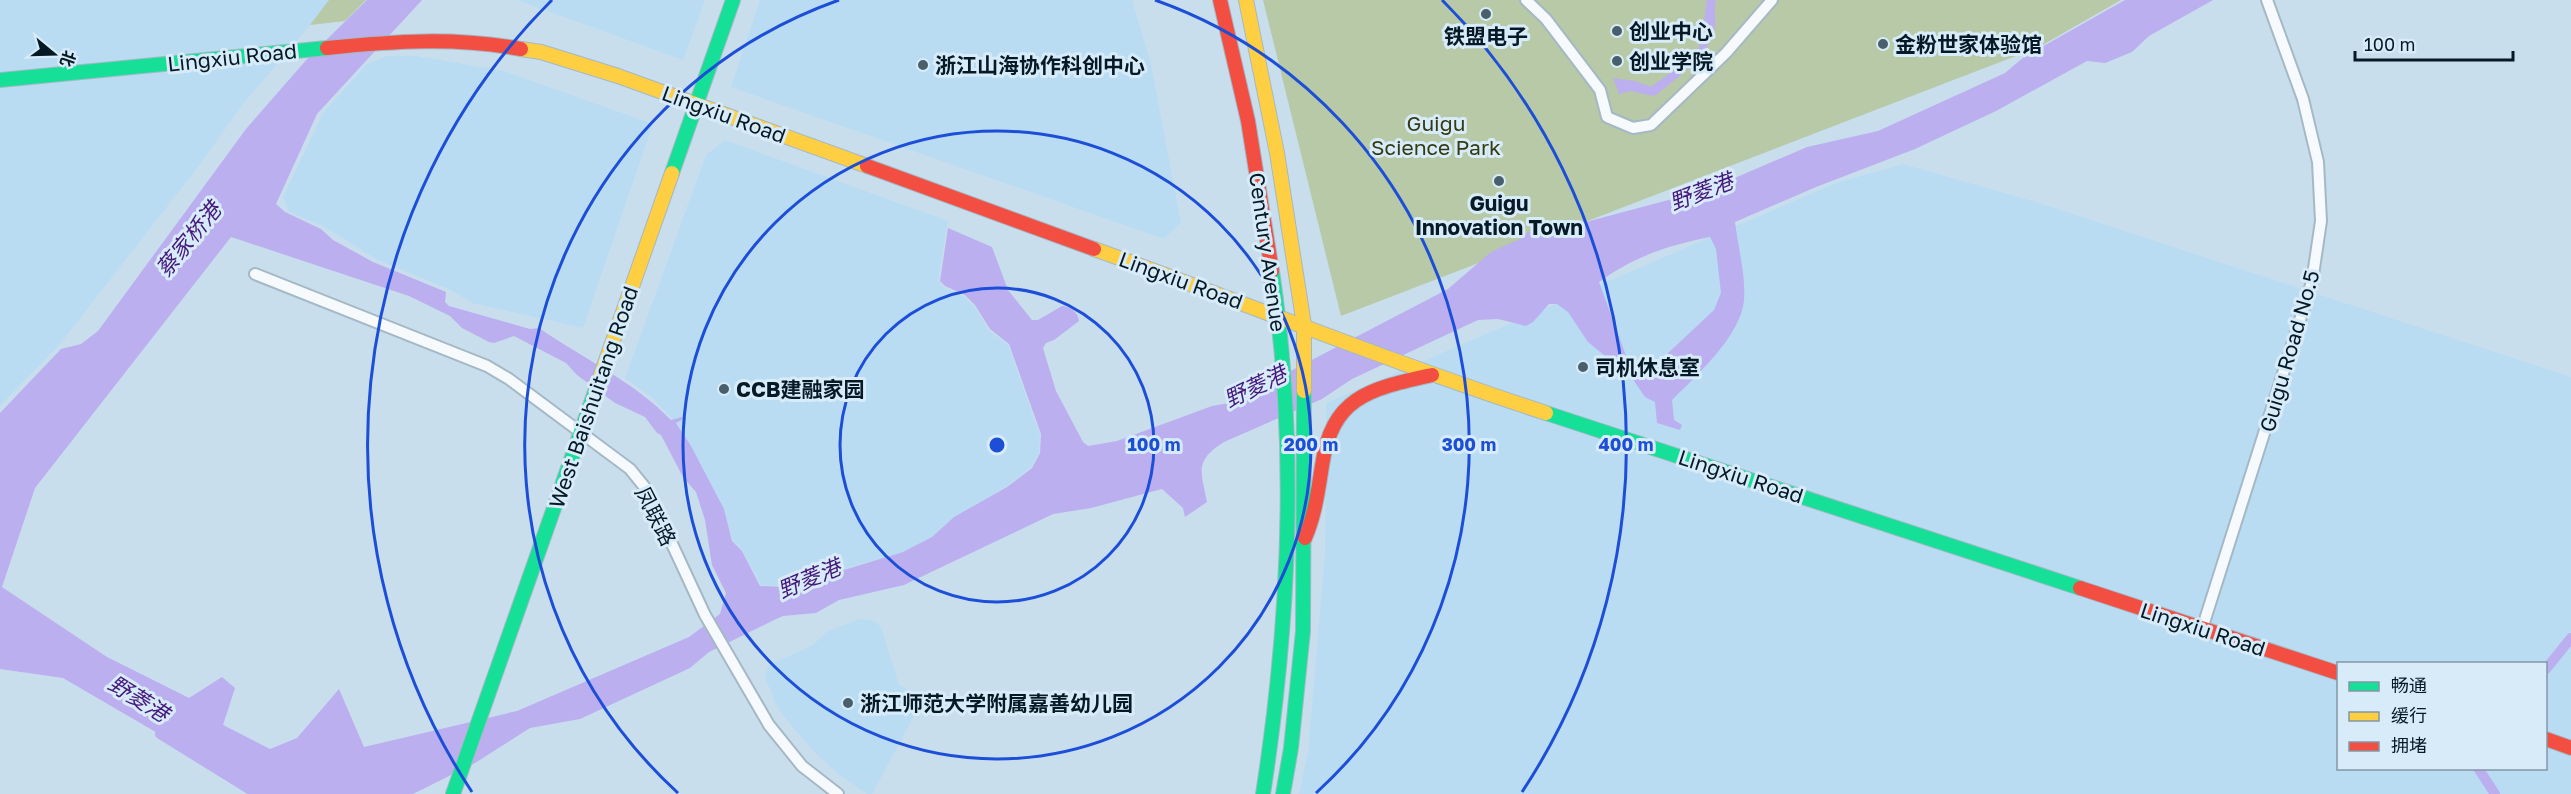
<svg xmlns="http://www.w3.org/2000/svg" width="2571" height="794" font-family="'Golos Text','Noto Sans SC',sans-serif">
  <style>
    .built { fill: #b9dcf3; fill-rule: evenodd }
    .green { fill: #b7c9a6 }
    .water { fill: #bbaff0; fill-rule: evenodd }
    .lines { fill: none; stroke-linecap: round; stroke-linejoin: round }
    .canal { stroke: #bbaff0; stroke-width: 10 }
    .street-casing { stroke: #a4b8c5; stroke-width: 14 }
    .fast-casing { stroke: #a4b8c5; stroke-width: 16 }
    .slow-casing { stroke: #a4b8c5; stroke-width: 16 }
    .jam-casing { stroke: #a4b8c5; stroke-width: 16 }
    .street { stroke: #f7fafc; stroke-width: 10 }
    .fast { stroke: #16e098; stroke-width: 14 }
    .slow { stroke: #ffcf43; stroke-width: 14 }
    .jam { stroke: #f24e42; stroke-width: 14 }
    .ring { fill: none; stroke: #1d4ed8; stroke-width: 3 }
    .poi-dot { fill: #4a5f6c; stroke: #d7ebf9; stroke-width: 2 }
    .labels { text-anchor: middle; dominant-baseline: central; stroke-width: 6; stroke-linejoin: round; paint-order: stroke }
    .poi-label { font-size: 21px; font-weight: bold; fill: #061a26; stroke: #d7ebf9; text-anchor: start }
    .street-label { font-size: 21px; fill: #061a26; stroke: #d7ebf9 }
    .park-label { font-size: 21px; fill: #343a11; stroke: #d7ebf9 }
    .water-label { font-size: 22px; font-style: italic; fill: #45187c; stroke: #d7ebf9 }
    .centre { fill: #1d4ed8; stroke: #d7ebf9; stroke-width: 3 }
    .ring-label { font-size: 18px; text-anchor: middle; font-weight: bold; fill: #1d4ed8; stroke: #d7ebf9; stroke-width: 6; stroke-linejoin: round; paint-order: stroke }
  </style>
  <rect width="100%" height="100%" fill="#c8deed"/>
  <g class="built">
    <polygon points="0,0 329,0 325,8 243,104 201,163 60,344 0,406"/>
    <polygon points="517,0 705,0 683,60"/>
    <polygon points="760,0 1132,0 1151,64 1181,223 1164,239 731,87"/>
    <polygon points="387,56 417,56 504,71 653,124 583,328 472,303 449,289 378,260 323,226 289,212 283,197 323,113 367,64"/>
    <polygon points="725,140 948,221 938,280 943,287 964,297 974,306 989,331 1008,345 1040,435 1039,453 1031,467 1007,486 954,517 932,537 903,552 784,586 761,585 743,551 733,541 724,509 678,424 650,396 625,378 706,155"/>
    <path d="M1903 164 2036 202 2571 377V794H1299L1308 752 1325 551 1326 403 1836 183ZM2338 664H2546V768H2338Z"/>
    <polygon points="860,619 872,620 881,627 899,685 924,697 872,794 867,794 842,777 814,752 778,709 765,677 769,665 813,645 828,631"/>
  </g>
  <g class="green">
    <polygon points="329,0 366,0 345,21 310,25"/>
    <polygon points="1263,0 2121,0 2039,47 1341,316"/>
  </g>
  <g class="water">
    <path d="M367 0H422L317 114 276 204 285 212 321 229 333 240 373 262 446 292 445 302 449 306 530 329 539 328C584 359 633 381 671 420L682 417 683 419 676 423 691 446 724 509 732 541 742 551 760 586 788 587 903 552 932 537 954 517 1007 487 1032 468 1040 453 1041 434 1009 344 990 329 975 305 965 295 945 286 940 281 948 228 992 247 1008 290 1032 320H1038L1062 306C1071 307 1078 312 1079 321L1054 340 1046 343 1043 348 1056 391 1083 442 1088 446 1117 441 1212 406 1229 403 1448 289 1491 252 1520 239 1528 232 1556 230 1672 199 1723 183 1807 147 1878 131 2005 73 2024 57 2125 0H2213L2149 36 2132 52 2105 63 2087 61 1996 111 1915 149 1816 187 1735 222C1738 247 1746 276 1744 300 1741 336 1696 376 1672 400L1674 420 1682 425 1680 430 1657 423 1655 402 1645 397 1632 378 1588 342 1568 312 1557 304H1549L1533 322 1526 326 1498 319 1478 320 1352 379 1322 399 1224 442C1194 461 1201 471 1207 502L1185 517 1183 508 1162 489 1091 508 1053 514 904 585 839 600 816 613 783 616 774 620 709 652 690 668 580 719 530 728 475 763 413 794H262L63 678 0 669V413L61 349 81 344 98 331 246 129 308 58ZM231 237 409 296 450 316 462 328 489 342 494 343 514 336 566 363 577 375 615 403 645 417 657 433 661 435 683 477 696 492 705 520 712 565 726 593 720 614 689 637 517 711 364 747 339 689 297 738 270 749 223 725 235 688 222 677 189 698 107 657 2 587 35 488ZM1710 237 1716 249 1721 293 1714 310 1650 370 1643 374 1629 364 1599 282C1633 257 1669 245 1710 237Z"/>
    <path d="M1707 0H1716C1713 11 1717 21 1714 32 1707 55 1674 82 1654 96L1630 91 1619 94 1613 78 1635 81 1651 87 1696 54 1701 42Z"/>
  </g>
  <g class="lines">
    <g class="canal">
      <polyline points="2546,669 2571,638"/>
      <polyline points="160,734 257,794"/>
      <polyline points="2478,768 2495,794"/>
    </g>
    <g class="street-casing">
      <g id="street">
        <polyline points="1526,0 1546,19 1600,90 1607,117 1633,128 1651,125 1726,53 1772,0"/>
        <polyline points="255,274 487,366 509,379 630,469 647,490 705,615 769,725 802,766 838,794"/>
        <polyline points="2202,629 2312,282 2321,221 2318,162 2303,99 2267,0"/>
      </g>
    </g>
    <g class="fast-casing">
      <g id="fast">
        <polyline points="0,80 327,48"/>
        <polyline points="672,173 733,0"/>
        <polyline points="1546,413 2080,588"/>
        <polyline points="453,794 596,389"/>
        <path d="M1263 794C1290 620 1298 445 1272 271"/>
        <polyline points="1283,794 1291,748 1303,631 1304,391"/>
      </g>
    </g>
    <g class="slow-casing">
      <g id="slow">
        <polyline points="1246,0 1277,153 1304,325 1304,391"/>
        <polyline points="521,49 541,52 618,76 867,166"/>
        <path d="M1094 249C1245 303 1393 363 1546 413"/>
        <polyline points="596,389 672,173"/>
      </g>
    </g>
    <g class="jam-casing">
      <g id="jam">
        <polyline points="1220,0 1248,121 1272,271"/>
        <path d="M327 48C395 41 454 37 521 49"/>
        <polyline points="867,166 1094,249"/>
        <path d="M1305 538C1315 515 1318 491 1322 466 1332 396 1370 389 1432 375"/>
        <polyline points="2080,588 2338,673"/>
        <polyline points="2546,739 2571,748"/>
      </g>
    </g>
    <use href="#street" class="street"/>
    <use href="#fast" class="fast"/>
    <use href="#slow" class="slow"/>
    <use href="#jam" class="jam"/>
  </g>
  <g class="ring">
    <circle cx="997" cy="445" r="157"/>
    <circle cx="997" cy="445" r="314"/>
    <path d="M678 793A472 472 0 0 1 839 0M1155 0A472 472 0 0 1 1316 793"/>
    <path d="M472 792A629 629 0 0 1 552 0M1442 0A629 629 0 0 1 1522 792"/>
  </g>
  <g class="poi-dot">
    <circle cx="1486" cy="14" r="6"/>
    <circle cx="1617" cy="31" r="6"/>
    <circle cx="1883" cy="44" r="6"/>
    <circle cx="1617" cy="61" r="6"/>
    <circle cx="923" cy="65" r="6"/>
    <circle cx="1499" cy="181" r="6"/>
    <circle cx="1583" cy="367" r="6"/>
    <circle cx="724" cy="389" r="6"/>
    <circle cx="848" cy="703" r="6"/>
  </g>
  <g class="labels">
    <g class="poi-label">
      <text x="1629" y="31">创业中心</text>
      <text x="1486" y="36" text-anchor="middle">铁盟电子</text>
      <text x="1895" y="44">金粉世家体验馆</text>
      <text x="1629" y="61">创业学院</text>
      <text x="935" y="65">浙江山海协作科创中心</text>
      <text x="1499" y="203" text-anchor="middle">Guigu<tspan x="1499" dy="24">Innovation Town</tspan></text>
      <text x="1595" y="367">司机休息室</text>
      <text x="736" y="389">CCB建融家园</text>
      <text x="860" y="703">浙江师范大学附属嘉善幼儿园</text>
    </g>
    <g class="street-label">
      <text transform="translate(232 57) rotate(-6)">Lingxiu Road</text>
      <text transform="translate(724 114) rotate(20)">Lingxiu Road</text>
      <text transform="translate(1268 252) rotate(82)">Century Avenue</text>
      <text transform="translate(1181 280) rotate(20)">Lingxiu Road</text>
      <text transform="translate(2289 351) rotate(-74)">Guigu Road No.5</text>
      <text transform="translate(593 397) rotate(-71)">West Baishuitang Road</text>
      <text transform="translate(1741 476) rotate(18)">Lingxiu Road</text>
      <text transform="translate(656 516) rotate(63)">凤联路</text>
      <text transform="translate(2203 629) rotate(18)">Lingxiu Road</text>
    </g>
    <g class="park-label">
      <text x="1436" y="123">Guigu<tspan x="1436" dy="24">Science Park</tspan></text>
    </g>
    <g class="water-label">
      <text transform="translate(1701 191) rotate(-21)">野菱港</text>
      <text transform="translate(188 239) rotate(-51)">蔡家桥港</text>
      <text transform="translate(1255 386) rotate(-26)">野菱港</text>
      <text transform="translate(809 578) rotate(-23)">野菱港</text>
      <text transform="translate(139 698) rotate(32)">野菱港</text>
    </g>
  </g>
  <circle cx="997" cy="445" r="9" class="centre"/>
  <g class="ring-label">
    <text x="1154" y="451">100 m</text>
    <text x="1311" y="451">200 m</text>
    <text x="1469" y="451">300 m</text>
    <text x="1626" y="451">400 m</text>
  </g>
  <rect x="2337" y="662" width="210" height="108" fill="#d7ebf9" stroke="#8397a5" stroke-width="1.5"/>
  <rect x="2349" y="682" width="30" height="9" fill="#16e098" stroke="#8397a5" stroke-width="1.5"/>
  <text x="2391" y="692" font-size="18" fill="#061a26">畅通</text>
  <rect x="2349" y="712" width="30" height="9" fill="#ffcf43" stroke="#8397a5" stroke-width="1.5"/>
  <text x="2391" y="722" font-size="18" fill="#061a26">缓行</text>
  <rect x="2349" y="742" width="30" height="9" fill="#f24e42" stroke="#8397a5" stroke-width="1.5"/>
  <text x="2391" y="752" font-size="18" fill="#061a26">拥堵</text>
  <g transform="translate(54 54) rotate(109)" stroke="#d7ebf9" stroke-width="4.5" paint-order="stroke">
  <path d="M0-4.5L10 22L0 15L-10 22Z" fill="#061a26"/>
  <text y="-9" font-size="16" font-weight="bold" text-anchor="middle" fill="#061a26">北</text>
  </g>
  <path d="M2355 51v9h158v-9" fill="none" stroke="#061a26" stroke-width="3"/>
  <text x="2364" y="51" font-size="18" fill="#061a26" stroke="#d7ebf9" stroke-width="4.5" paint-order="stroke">100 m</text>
</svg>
